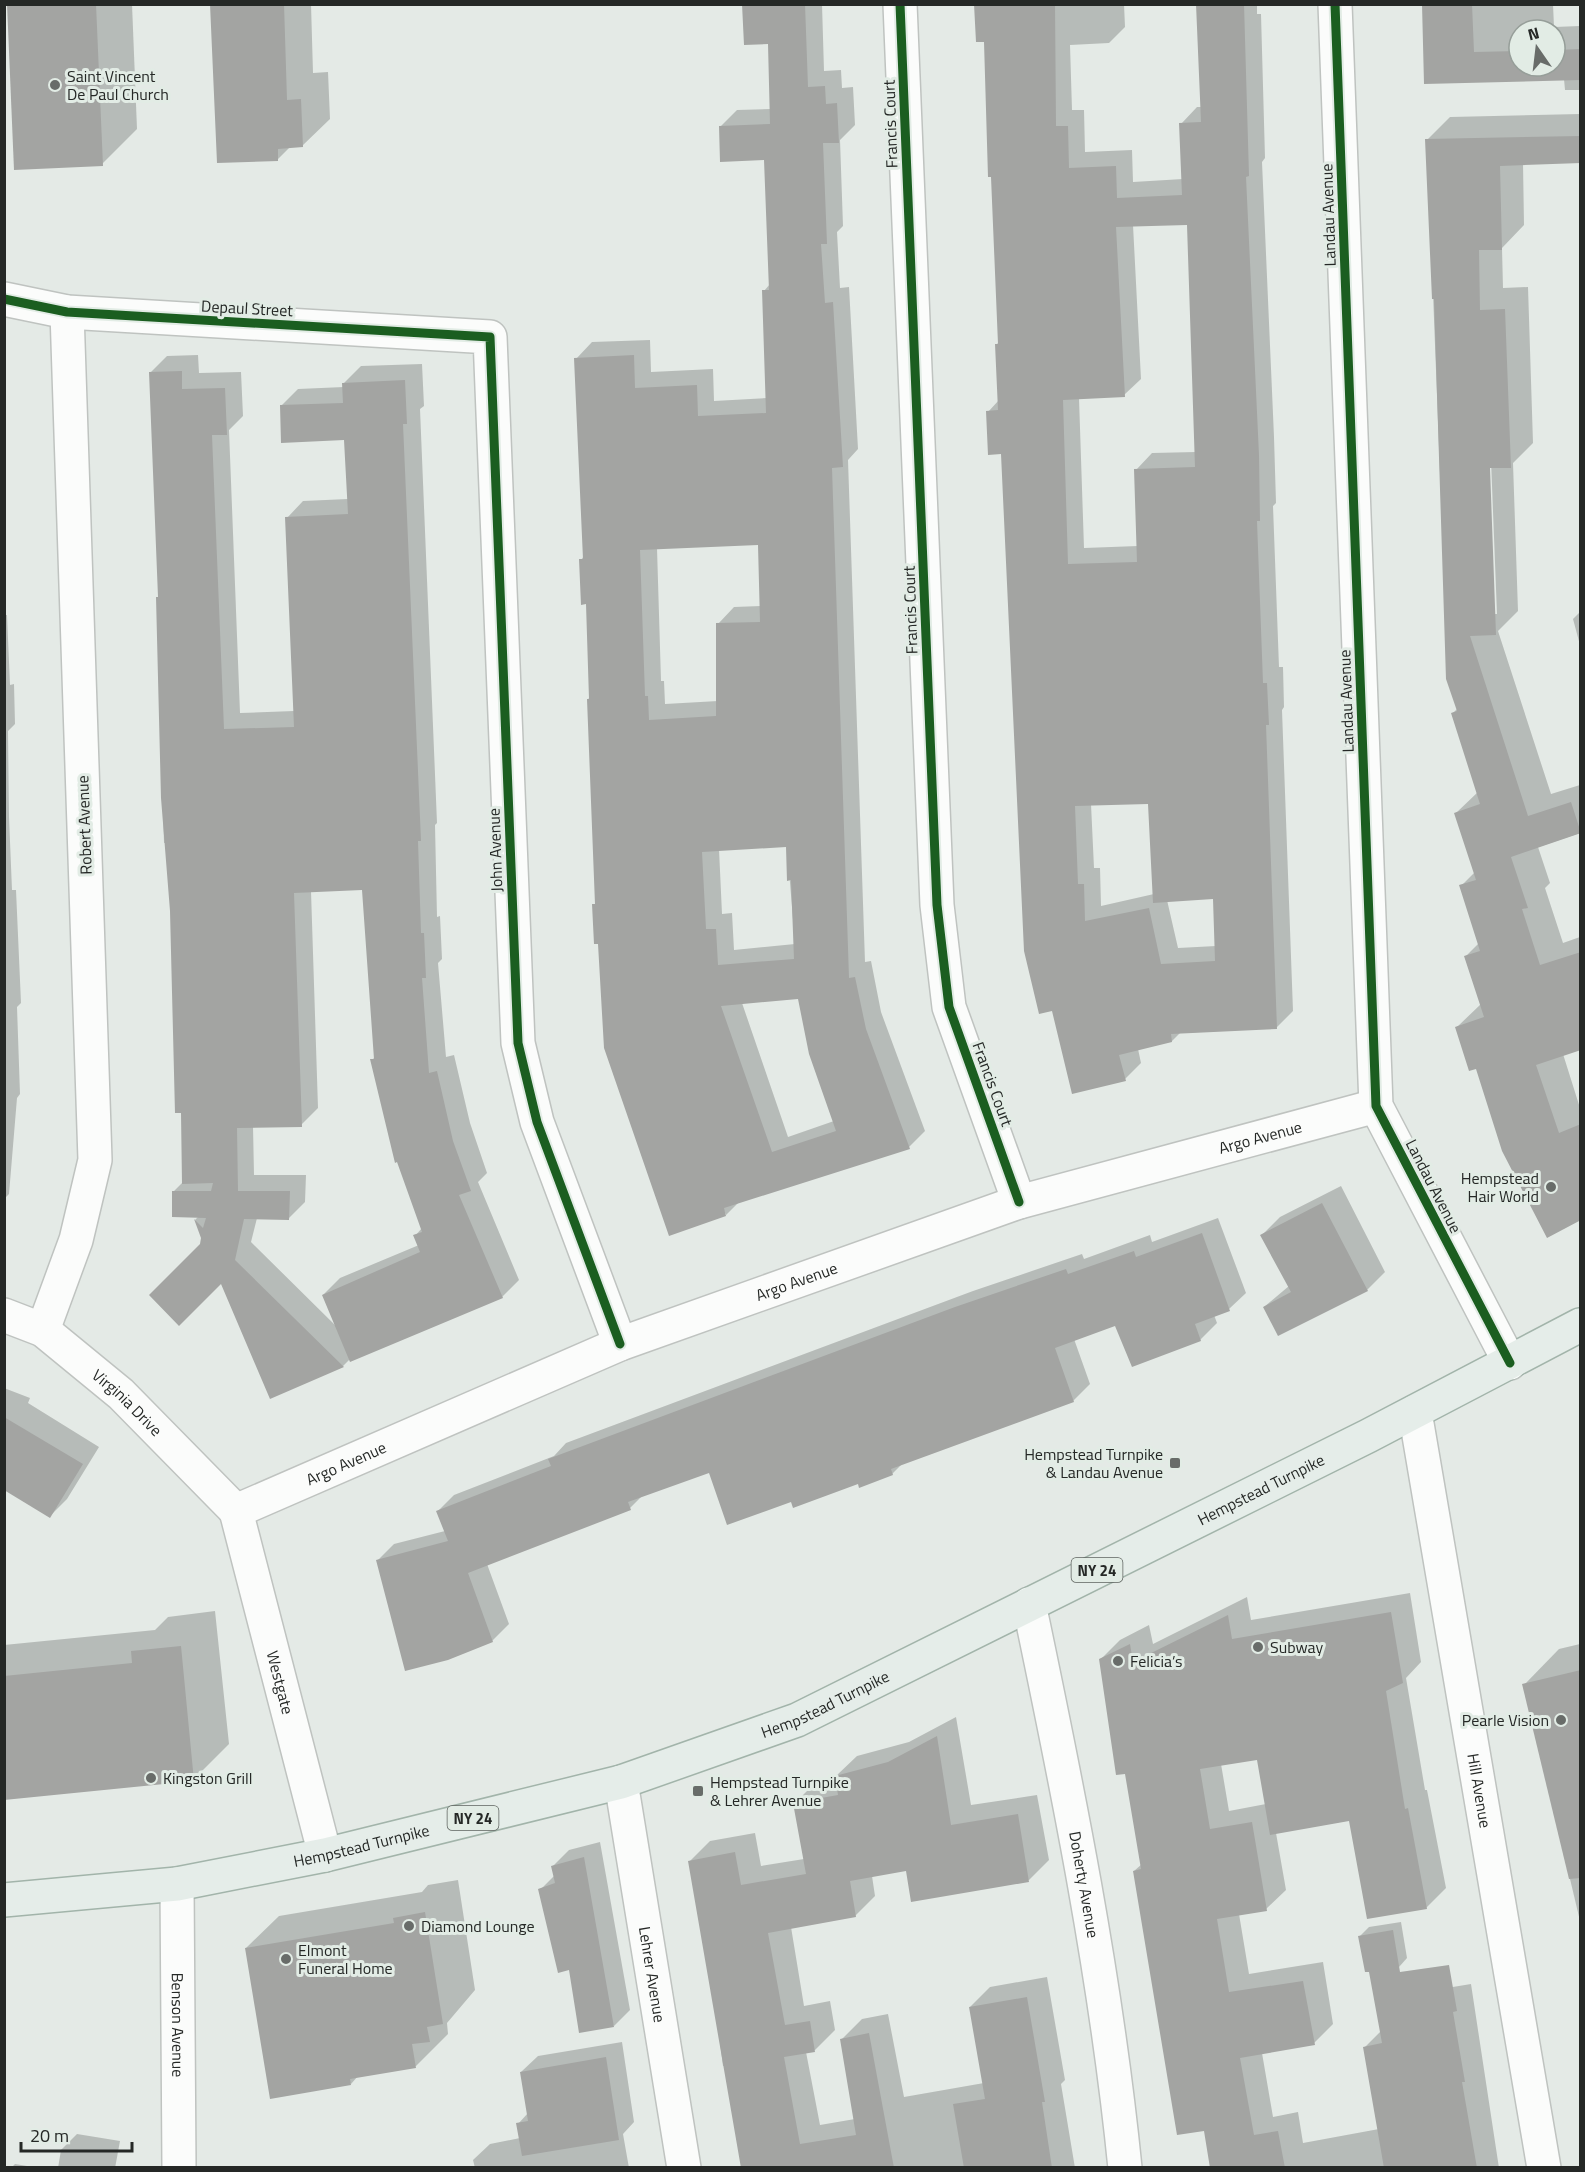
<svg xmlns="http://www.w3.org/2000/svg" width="1585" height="2172" font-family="'Titillium Web',sans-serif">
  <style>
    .shadow { fill: #0003; fill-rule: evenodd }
    .building { fill: #a3a4a2; fill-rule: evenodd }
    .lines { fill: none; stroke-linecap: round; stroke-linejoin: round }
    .minor-casing { stroke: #bfc3c0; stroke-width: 36 }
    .major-casing { stroke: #a2b4aa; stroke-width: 36 }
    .minor { stroke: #fbfcfb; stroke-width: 33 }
    .major { stroke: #e5ede9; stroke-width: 33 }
    .cycleway-casing { stroke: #e2ece5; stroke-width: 13 }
    .cycleway { stroke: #1b5e20; stroke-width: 9 }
    .poi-dot { fill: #686c69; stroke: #e2ece5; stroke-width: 2 }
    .labels { text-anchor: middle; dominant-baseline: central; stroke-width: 6; stroke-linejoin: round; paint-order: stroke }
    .shield { fill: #e2ece5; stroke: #5e635f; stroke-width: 1.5 }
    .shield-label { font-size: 15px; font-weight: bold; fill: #252826 }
    .poi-label { font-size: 16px; fill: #252826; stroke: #e2ece5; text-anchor: start }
    .street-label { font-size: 16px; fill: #252826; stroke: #e2ece5 }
  </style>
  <rect width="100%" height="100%" fill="#e4eae6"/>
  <g class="shadow">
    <polygon points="8,4 132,4 137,129 102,164"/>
    <polygon points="212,4 311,4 313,73 328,72 330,119 302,146 290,147 278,159"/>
    <path d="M743 4H822L824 71 841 70 842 88 853 87 855 125 840 140 843 226 837 232 840 288 849 287 858 449 848 460 865 962 871 961 881 1012 925 1131 909 1147 740 1201 726 1215 599 942 594 905 597 902 588 699 591 697 587 603 581 560 584 556 576 359 592 342 650 340 651 372 713 369 714 401 767 398 764 291 770 284 765 159 720 127 737 110 771 109 769 43ZM759 544 761 606 734 607 718 624V701L665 704 664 681H661L657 548ZM787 846 795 944 734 950 732 913 722 914 719 849ZM799 998 834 1121 788 1137 742 1003Z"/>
    <path d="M976 4H1124L1125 27 1109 43 1070 45 1072 110H1084L1085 152 1132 150 1133 182 1183 179 1181 124 1197 107H1202L1198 4H1257V14H1261L1265 158 1262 162 1274 437 1276 503 1273 506 1279 667H1283L1284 707 1282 710 1293 1011 1276 1028 1180 1033 1172 1041 1138 1049 1141 1063 1125 1079 1073 1092 1003 452 988 412 999 400 997 344 1000 341 986 40ZM1189 224 1196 452 1152 453 1136 470 1138 546 1084 548 1079 398 1124 395 1141 379 1133 225ZM1149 802 1154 894 1101 906 1100 868H1094L1091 804ZM1214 898 1216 946 1178 948 1167 900Z"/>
    <path d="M1423 4H1553L1554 27 1580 26V90H1565L1564 79 1426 83ZM1519 30H1555V66H1519Z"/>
    <path d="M1580 114V161L1523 163 1524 225 1502 248 1503 288 1528 287 1533 443 1513 463 1518 611 1498 631 1551 794 1580 785V833L1538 847 1550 883 1545 888 1563 943 1580 937V1049L1563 1054 1580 1108V1218L1457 1027 1481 1004 1465 957 1479 943 1461 886 1475 872 1456 813 1478 792 1452 714 1458 708 1448 678 1427 140 1450 117ZM1488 460H1491L1497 614H1494Z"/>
    <path d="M198 355 199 373 241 372 243 416 229 430 240 713 294 711 287 518 303 501 348 499 346 438 281 406 298 389 344 387V383L361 366 422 364 424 406 420 409 437 823 435 825 437 917 440 916 442 959 438 963 446 1057 454 1055 470 1123 487 1173 478 1182 519 1280 502 1297 350 1359 343 1366 270 1397 221 1282 202 1244 203 1238 195 1220 199 1216 174 1191 184 1181 182 1112 168 843H164L157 598 160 595 150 373 167 356ZM363 889 375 1057 372 1060 398 1160 422 1228 415 1236 419 1245 340 1278 323 1295 337 1327 251 1242 257 1218 288 1219 305 1202 306 1175H254L253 1126 301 1125 318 1108 311 891Z"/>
    <polygon points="1580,612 1580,645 1573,619"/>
    <polygon points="4,615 7,615 10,685 14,684 15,724 8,731 9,817 12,890 16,890 21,1003 17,1007 20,1094 17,1098 9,1194 4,1199"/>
    <polygon points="1341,1186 1385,1272 1367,1290 1264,1307 1289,1286 1262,1235 1280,1217"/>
    <polygon points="1218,1218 1246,1293 1229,1309 1214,1315 1217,1323 1200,1340 1115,1324 1074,1339 1090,1384 1073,1401 904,1462 892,1474 792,1500 710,1471 643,1495 630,1508 487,1564 509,1624 492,1641 377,1561 394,1544 445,1531 438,1511 454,1495 554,1456 566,1443 973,1291 1082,1254 1084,1259 1150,1235 1152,1242"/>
    <polygon points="4,1388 30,1398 28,1403 99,1447 67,1499 50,1516 4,1488"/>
    <path d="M1410 1593 1421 1662 1406 1678 1425 1790H1427L1446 1888 1426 1908 1351 1820 1276 1833 1286 1890 1266 1909 1239 1914 1249 1974 1323 1962 1333 2024 1314 2043 1262 2053 1273 2117 1298 2112 1303 2143 1379 2129 1365 2047 1381 2031 1398 1996 1471 1984 1499 2168H1211L1205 2129 1134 1871 1142 1864 1126 1772 1100 1660 1120 1640 1149 1625 1153 1644 1247 1597 1251 1620ZM1258 1758 1266 1804 1229 1811 1221 1764Z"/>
    <polygon points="215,1611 229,1744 193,1780 4,1799 4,1645 155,1630 168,1617"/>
    <polygon points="1580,1644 1580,1921 1524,1685 1559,1649"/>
    <polygon points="956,1717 971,1805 1037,1795 1049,1860 1029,1880 907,1869 872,1876 875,1896 855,1916 791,1927 804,2006 830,2001 835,2030 815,2050 806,2052 820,2125 855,2119 842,2039 862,2019 888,2014 904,2097 984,2083 970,2007 990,1987 1047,1977 1065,2080 1061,2084 1075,2168 742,2168 726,2066 723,2066 713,1988 690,1861 710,1841 755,1833 761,1866 804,1859 795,1803 815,1783 837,1779 836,1776 857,1756 909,1742"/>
    <polygon points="600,1842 630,2010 614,2026 570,1968 540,1890 555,1875 553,1866 569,1850"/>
    <polygon points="458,1880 475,1990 447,2023 448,2034 416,2066 358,2076 351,2084 246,1948 279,1916 422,1892 428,1885"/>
    <polygon points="1401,1922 1407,1958 1399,1967 1360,1936 1369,1927"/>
    <polygon points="622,2042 634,2122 623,2134 629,2168 475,2168 473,2160 490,2144 520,2138 518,2124 528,2113 521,2072 538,2056"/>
    <polygon points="77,2134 120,2141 115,2168 58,2168 61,2150"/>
    <polygon points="15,2164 39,2168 11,2168"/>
  </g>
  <g class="building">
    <polygon points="7,4 96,4 103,166 14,170"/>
    <polygon points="210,4 284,4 287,100 301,99 303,147 278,149 278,161 217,163"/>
    <path d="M742 4H805L808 87 825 86 826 104 837 103 839 143H823L827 244H821L825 303 833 302 843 467 832 468 849 978 855 977 866 1029 910 1149 724 1208 726 1216 669 1236 604 1048 598 944H594L592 904H595L587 699H589L586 604 581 605 579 559H583L574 358 634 355 635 388 697 385 698 416 766 413 762 290H769L764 160 720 162 719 126 770 124 768 44 744 45ZM758 545 760 622 716 623V716L649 720 648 696H645L640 550ZM786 847 787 881 791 880 794 959 718 965 716 929H706L702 852ZM798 999 809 1054 836 1131 772 1152 721 1006Z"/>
    <path d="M974 4H1055L1056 126H1068L1069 168 1116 166 1117 198 1182 195 1179 123 1201 122 1196 4H1244L1249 176 1246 177 1259 455 1260 521H1257L1263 683H1267L1269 725H1266L1277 1029 1171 1034 1172 1042 1119 1055 1126 1081 1072 1094 1052 1011 1039 1014 1024 951 1001 454 988 455 986 411 998 410 995 344H998L991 177H988L984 42H976ZM1187 225 1195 467 1134 469 1137 562 1068 564 1063 400 1125 397 1116 227ZM1148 804 1153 903 1213 899 1215 961 1161 964 1149 908 1085 921 1084 884H1078L1075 806Z"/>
    <polygon points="1422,4 1472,4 1474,52 1519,51 1519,66 1555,66 1555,50 1581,49 1581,80 1424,84"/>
    <polygon points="1581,136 1581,163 1500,166 1502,250 1479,250 1480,310 1505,309 1511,468 1490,468 1496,635 1470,636 1528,816 1571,802 1581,833 1511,857 1528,908 1522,909 1540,965 1581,952 1581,1050 1536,1065 1559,1133 1581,1124 1581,1220 1547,1238 1502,1151 1476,1069 1469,1071 1455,1027 1484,1017 1464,956 1480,951 1459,885 1476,880 1454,813 1480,804 1451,713 1457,711 1446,679 1434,299 1432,299 1425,139"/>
    <polygon points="182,371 182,389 225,388 227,435 212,435 224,729 294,727 285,517 348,514 344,440 281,443 280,405 343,403 342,383 405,380 407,424 403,424 421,841 418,841 421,933 424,933 426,978 422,978 429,1073 437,1071 453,1141 471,1191 459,1195 503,1298 350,1362 322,1295 420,1252 413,1235 422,1232 397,1162 395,1163 370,1059 374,1059 362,890 294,893 302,1127 237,1128 238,1191 290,1191 289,1220 244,1219 235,1260 344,1367 270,1399 221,1284 179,1326 149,1295 200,1244 201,1238 194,1219 203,1228 206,1218 172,1217 172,1191 211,1191 213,1183 182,1184 181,1113 175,1113 170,911 161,798 156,597 158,597 149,372"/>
    <polygon points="1322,1203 1368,1291 1278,1336 1263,1307 1291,1292 1260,1235"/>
    <polygon points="1202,1233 1230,1311 1195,1324 1201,1341 1132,1367 1115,1326 1055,1348 1074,1402 891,1469 893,1475 859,1488 858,1484 793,1508 791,1502 727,1525 709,1473 628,1502 631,1510 468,1573 493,1642 448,1660 405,1671 376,1560 448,1541 436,1511 551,1466 548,1459 955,1307 1066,1269 1068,1274 1134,1251 1136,1257"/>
    <polygon points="4,1417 83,1464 50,1518 4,1490"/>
    <polygon points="1391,1612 1403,1683 1386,1691 1405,1809 1408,1808 1427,1909 1367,1919 1349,1821 1270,1835 1257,1760 1200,1769 1210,1829 1252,1822 1267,1911 1217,1919 1229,1992 1303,1981 1315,2045 1240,2058 1254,2135 1278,2131 1285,2168 1210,2168 1204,2131 1177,2135 1133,1871 1141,1869 1125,1774 1116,1775 1099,1659 1130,1644 1133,1662 1228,1615 1232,1639"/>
    <polygon points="181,1646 194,1781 4,1800 4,1676 132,1663 131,1651"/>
    <polygon points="1581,1670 1581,1878 1569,1879 1522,1684"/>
    <polygon points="937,1736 951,1825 1018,1814 1029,1882 911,1902 906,1871 850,1881 856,1917 768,1933 785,2025 810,2021 815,2052 784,2057 800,2144 856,2135 840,2039 869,2033 894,2168 741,2168 688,1861 735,1852 741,1885 806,1874 793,1803 838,1795 835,1776 888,1762"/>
    <polygon points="584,1857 614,2027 579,2033 569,1970 558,1973 538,1889 555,1883 551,1866"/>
    <polygon points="425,1912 443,2024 427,2027 430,2042 412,2044 416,2068 350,2079 351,2085 270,2099 245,1948 394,1923 393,1918"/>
    <polygon points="1393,1930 1400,1972 1449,1965 1457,2011 1453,2012 1465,2082 1462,2082 1477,2168 1384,2168 1363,2047 1382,2043 1369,1972 1365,1972 1358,1936"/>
    <polygon points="1027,1997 1045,2102 1042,2102 1052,2168 964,2168 953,2104 985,2099 969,2007"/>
    <polygon points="606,2057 619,2140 522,2156 516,2123 528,2121 520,2072"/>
  </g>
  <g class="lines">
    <g class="minor-casing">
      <g id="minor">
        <polyline points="900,4 937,905 949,1007 1019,1202"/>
        <polyline points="1335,4 1376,1106 1510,1363"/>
        <polyline points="4,299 67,312 490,337 518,1043 537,1122 620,1344"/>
        <path id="s1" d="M4 1315 43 1330 121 1394 236 1511"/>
        <polyline points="43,1330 76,1240 95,1160 67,312"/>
        <path id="s2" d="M1415 1412 1544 2168"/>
        <path id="s3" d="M236 1511 620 1344 1019 1202 1376 1106"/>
        <path id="s4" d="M236 1511 325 1855"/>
        <path id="s5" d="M1029 1604C1068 1790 1106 1978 1125 2168"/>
        <path id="s6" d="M621 1782 684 2168"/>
        <path id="s7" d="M177 1884 179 2168"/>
      </g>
    </g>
    <g class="major-casing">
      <g id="major">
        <path id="s8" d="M4 1900 177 1884 325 1855 621 1782 797 1720 1368 1436 1580 1325"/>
      </g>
    </g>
    <use href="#minor" class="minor"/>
    <use href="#major" class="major"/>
    <g class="cycleway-casing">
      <g id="cycleway">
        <polyline points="900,4 937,905 949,1007 1019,1202"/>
        <polyline points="1335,4 1376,1106 1510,1363"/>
        <polyline points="4,299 67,312 490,337 518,1043 537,1122 620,1344"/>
      </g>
    </g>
    <use href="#cycleway" class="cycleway"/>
  </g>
  <g class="poi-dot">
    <circle cx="55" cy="85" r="6"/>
    <circle cx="1551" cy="1187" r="6"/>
    <rect x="1169" y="1457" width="12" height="12" rx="3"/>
    <circle cx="1258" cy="1647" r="6"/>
    <circle cx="1118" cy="1661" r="6"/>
    <circle cx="1561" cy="1720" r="6"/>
    <circle cx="151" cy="1778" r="6"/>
    <rect x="692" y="1785" width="12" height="12" rx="3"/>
    <circle cx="409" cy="1926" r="6"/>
    <circle cx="286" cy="1959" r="6"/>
  </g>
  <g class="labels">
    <g class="shield">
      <rect x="1071.5" y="1558" width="51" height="24" rx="4.5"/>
      <rect x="447.5" y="1806" width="51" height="24" rx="4.5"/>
    </g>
    <g class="shield-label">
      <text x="1097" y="1570">NY 24</text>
      <text x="473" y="1818">NY 24</text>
    </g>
    <g class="poi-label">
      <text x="67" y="76">Saint Vincent<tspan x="67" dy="18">De Paul Church</tspan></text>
      <text x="1539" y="1178" text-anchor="end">Hempstead<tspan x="1539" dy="18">Hair World</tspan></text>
      <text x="1163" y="1454" text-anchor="end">Hempstead Turnpike<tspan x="1163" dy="18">&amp; Landau Avenue</tspan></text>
      <text x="1270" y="1647">Subway</text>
      <text x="1130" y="1661">Felicia’s</text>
      <text x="1549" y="1720" text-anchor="end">Pearle Vision</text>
      <text x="163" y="1778">Kingston Grill</text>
      <text x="710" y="1782">Hempstead Turnpike<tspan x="710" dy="18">&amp; Lehrer Avenue</tspan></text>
      <text x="421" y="1926">Diamond Lounge</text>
      <text x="298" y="1950">Elmont<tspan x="298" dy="18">Funeral Home</tspan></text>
    </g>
    <g class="street-label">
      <text transform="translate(890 124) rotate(-92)">Francis Court</text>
      <text transform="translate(1328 215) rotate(-92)">Landau Avenue</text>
      <text transform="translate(247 308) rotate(3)">Depaul Street</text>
      <text transform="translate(910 610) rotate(-92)">Francis Court</text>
      <text transform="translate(1346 701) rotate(-92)">Landau Avenue</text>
      <text transform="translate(84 825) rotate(-92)">Robert Avenue</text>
      <text transform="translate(495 850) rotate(-92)">John Avenue</text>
      <text transform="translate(993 1084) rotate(70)">Francis Court</text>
      <text stroke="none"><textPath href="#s3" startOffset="1092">Argo Avenue</textPath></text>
      <text transform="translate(1434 1186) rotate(63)">Landau Avenue</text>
      <text stroke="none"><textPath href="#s3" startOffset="606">Argo Avenue</textPath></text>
      <text stroke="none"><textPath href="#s1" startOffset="153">Virginia Drive</textPath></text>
      <text stroke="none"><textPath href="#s3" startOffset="120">Argo Avenue</textPath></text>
      <text stroke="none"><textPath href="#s8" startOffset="1334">Hempstead Turnpike</textPath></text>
      <text stroke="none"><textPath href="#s4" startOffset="177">Westgate</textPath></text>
      <text stroke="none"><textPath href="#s8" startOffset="848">Hempstead Turnpike</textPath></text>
      <text stroke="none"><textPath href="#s2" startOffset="384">Hill Avenue</textPath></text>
      <text stroke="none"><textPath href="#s8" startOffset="362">Hempstead Turnpike</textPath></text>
      <text stroke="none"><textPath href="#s5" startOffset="286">Doherty Avenue</textPath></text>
      <text stroke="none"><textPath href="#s6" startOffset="195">Lehrer Avenue</textPath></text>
      <text stroke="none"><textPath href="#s7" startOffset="141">Benson Avenue</textPath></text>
    </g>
  </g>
  <rect width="1585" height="2172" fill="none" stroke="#252826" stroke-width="12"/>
  <g transform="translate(1537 48) rotate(346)"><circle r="28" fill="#e2ece5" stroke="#969e99" stroke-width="1.5"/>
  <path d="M0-4.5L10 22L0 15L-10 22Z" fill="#686c69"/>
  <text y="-9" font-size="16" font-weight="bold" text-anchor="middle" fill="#252826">N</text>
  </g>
  <path d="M21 2142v9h111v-9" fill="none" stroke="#252826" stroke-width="3"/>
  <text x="30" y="2142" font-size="18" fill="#252826" stroke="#e2ece5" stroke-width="4.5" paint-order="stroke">20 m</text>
</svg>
